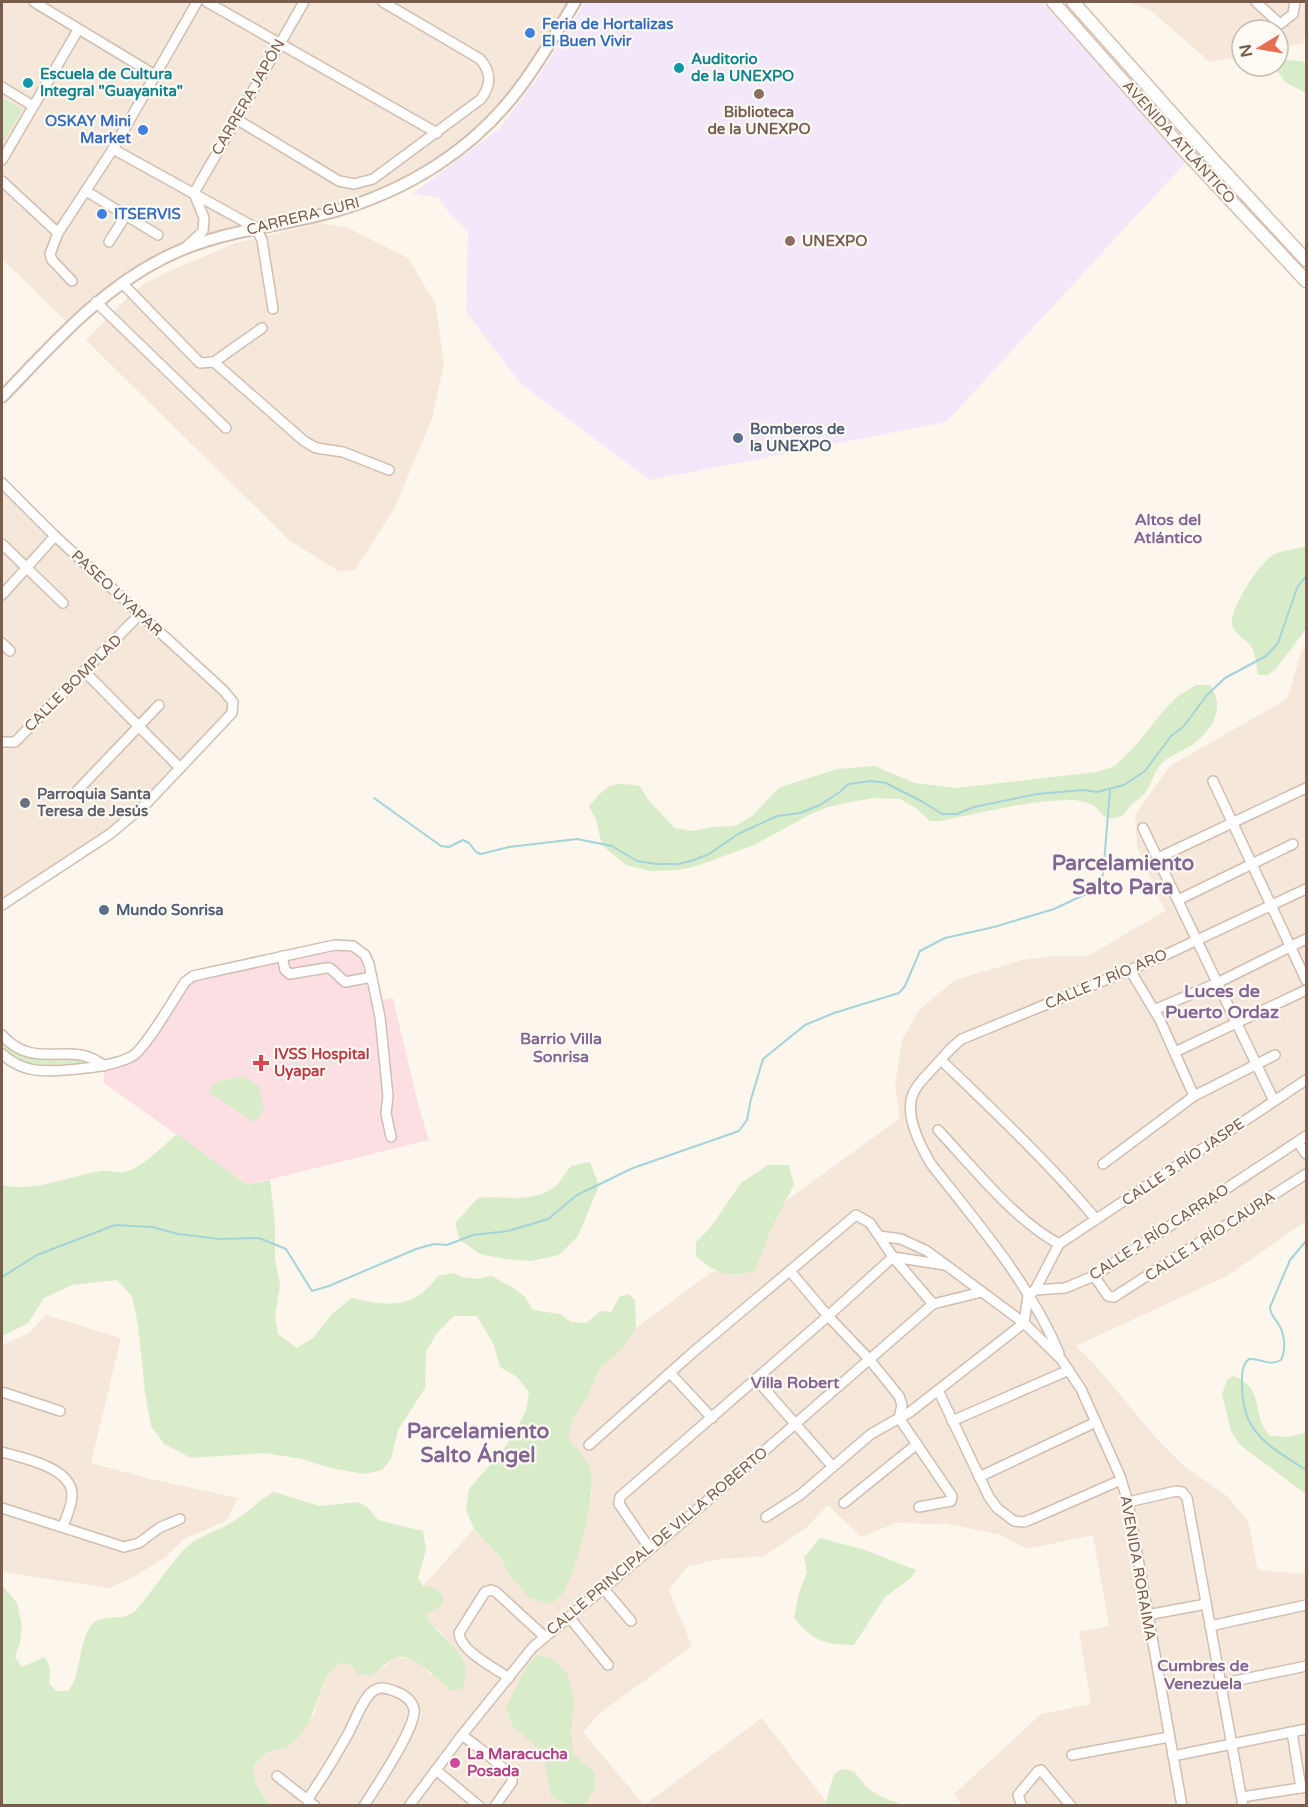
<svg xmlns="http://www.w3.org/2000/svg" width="1308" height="1807" font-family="'Varela Round',sans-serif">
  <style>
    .residential { fill: #f5e8da }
    .education { fill: #f3e8fa }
    .medical { fill: #fbdfe3 }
    .green { fill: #d8ecc9 }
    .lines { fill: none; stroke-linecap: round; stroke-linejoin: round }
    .stream { stroke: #a5d3da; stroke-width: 2 }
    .minor-casing { stroke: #d1beb0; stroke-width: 12 }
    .tertiary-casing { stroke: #d1beb0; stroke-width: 14 }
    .secondary-casing { stroke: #d6c0b0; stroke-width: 15 }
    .minor { stroke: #fff; stroke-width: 9 }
    .tertiary { stroke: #fff; stroke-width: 10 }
    .secondary { stroke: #fff; stroke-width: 12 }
    .shop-dot { fill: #3f7fe0; stroke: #fffaf3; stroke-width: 2 }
    .culture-dot { fill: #0f9aa8; stroke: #fffaf3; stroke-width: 2 }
    .education-dot { fill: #8d6e63; stroke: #fffaf3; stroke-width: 2 }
    .service-dot { fill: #5c6f8a; stroke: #fffaf3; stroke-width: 2 }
    .worship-dot { fill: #6b7280; stroke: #fffaf3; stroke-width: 2 }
    .health-dot { fill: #e0444e; stroke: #fffaf3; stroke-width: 2 }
    .hotel-dot { fill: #d1479c; stroke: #fffaf3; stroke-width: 2 }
    .labels { text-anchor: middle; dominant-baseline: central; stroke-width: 4.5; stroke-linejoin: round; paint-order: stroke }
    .shop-label { font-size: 15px; font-weight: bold; fill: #366cbe; stroke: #fffaf3; text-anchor: start }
    .culture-label { font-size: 15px; font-weight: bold; fill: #0d838f; stroke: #fffaf3; text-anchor: start }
    .street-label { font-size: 15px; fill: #7a5c4d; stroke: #fffaf3 }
    .education-label { font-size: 15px; font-weight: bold; fill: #785e54; stroke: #fffaf3 }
    .service-label { font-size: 15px; font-weight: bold; fill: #4e5e75; stroke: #fffaf3; text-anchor: start }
    .worship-label { font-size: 15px; font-weight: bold; fill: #5b616d; stroke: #fffaf3; text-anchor: start }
    .health-label { font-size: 15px; font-weight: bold; fill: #be3a42; stroke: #fffaf3; text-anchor: start }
    .hotel-label { font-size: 15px; font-weight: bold; fill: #b23c85; stroke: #fffaf3; text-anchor: start }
    .neighbourhood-label { font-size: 16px; font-weight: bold; fill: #846695; stroke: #fffaf3 }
    .quarter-label { font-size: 18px; font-weight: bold; fill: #846695; stroke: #fffaf3 }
    .district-label { font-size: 21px; font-weight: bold; fill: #846695; stroke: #fffaf3 }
  </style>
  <rect width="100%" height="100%" fill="#fdf6ec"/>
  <g class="residential">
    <polygon points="2,2 575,2 495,117 400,188 168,256 71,326 2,259"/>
    <polygon points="1128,2 1306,2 1306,29 1303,43 1278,48 1278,30 1242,30 1242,56 1210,62 1150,10"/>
    <polygon points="321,223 348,228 408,258 435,303 444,363 432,419 394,509 355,570 340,572 289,540 86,340 128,297 144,284 167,272 236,243"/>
    <polygon points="2,483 233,702 232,713 147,803 2,905"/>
    <polygon points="1306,646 1306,1221 1227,1276 1076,1346 1096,1366 1156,1438 1184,1466 1227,1496 1248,1521 1258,1570 1306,1574 1306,1805 962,1805 954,1794 1041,1714 1091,1704 1079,1632 1109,1626 1093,1535 1027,1549 1001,1535 948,1524 896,1523 861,1537 828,1505 806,1528 764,1556 721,1559 688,1566 669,1590 692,1646 600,1713 583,1732 644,1805 762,1718 826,1802 834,1774 842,1769 854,1771 868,1788 883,1798 904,1805 268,1805 256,1784 253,1770 262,1756 276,1749 288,1746 314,1715 320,1693 332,1669 341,1663 383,1668 394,1658 408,1658 420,1662 431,1675 462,1657 439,1630 430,1624 426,1613 423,1586 474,1529 501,1558 509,1575 586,1518 592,1492 575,1449 567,1438 573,1418 587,1398 598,1371 623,1347 636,1328 713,1271 742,1275 764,1250 770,1231 783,1203 900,1118 895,1087 902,1040 919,1010 955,980 1022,960 1052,956 1088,956 1165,911 1137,847 1135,815 1170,766 1287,699 1302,650"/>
    <polygon points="46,1315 121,1338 91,1463 151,1479 238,1498 226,1521 184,1539 166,1557 132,1578 109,1588 2,1572 2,1345 29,1333"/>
  </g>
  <polygon class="education" points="585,2 1042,2 1186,162 946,422 650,480 521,384 466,312 468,231 449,213 438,197 412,194 500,128 547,64"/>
  <polygon class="medical" points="335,946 353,951 359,956 362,964 371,1002 393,998 419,1108 429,1140 247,1185 104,1083 104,1066 130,1057 185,982"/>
  <g class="green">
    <polygon points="1283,60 1302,61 1306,64 1306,93 1285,82 1275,67"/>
    <polygon points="2,97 22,110 2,144"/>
    <path d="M1306 546V629L1276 669 1267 675H1258C1256 667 1256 656 1252 648 1247 638 1234 636 1232 624 1230 608 1260 561 1275 554 1284 550 1297 549 1306 546Z"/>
    <path d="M1196 685H1210C1228 709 1209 735 1187 748 1178 753 1167 757 1160 765 1153 773 1152 785 1145 793 1141 798 1135 801 1131 805 1127 810 1124 816 1118 817 1104 822 1103 813 1093 805 1087 802 1077 800 1071 800 1026 800 984 813 940 821H930L916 808 900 799 875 798 850 802 828 807 811 814 754 845 697 866 678 870 651 871 626 865 602 845 596 820 589 806C608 784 611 781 640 786L648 800 675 828 691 831 714 827 735 826 751 817 780 787 838 769 875 766 914 783 956 788 1097 772 1115 766 1137 744 1163 711 1178 696Z"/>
    <polygon points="2,1035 17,1048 79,1054 104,1066 37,1070 2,1054"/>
    <polygon points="243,1076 259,1086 264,1109 255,1123 209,1092 216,1082"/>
    <path d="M177 1134 247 1185 270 1180 275 1224V1258L280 1285 275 1317 278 1334 297 1348 313 1338 333 1313 352 1298C390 1307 413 1309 438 1276L454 1273 463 1277 477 1279 492 1276 515 1289 526 1298 533 1310 560 1314 571 1322 586 1323 601 1311 611 1312 620 1296 629 1294 635 1300 636 1328 623 1347 598 1371 587 1398 573 1418 568 1438C574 1447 587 1458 590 1468 597 1490 577 1571 564 1591 561 1596 555 1600 551 1604L530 1598 509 1575 501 1558 474 1529 466 1510 469 1489 503 1450 517 1428 526 1410 529 1392 517 1377 500 1367 494 1345 477 1316H454L437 1333 426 1352 425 1388 398 1430 391 1459 382 1470 364 1474 330 1468 302 1459 264 1453 191 1458 164 1444 151 1426 145 1392 138 1325 132 1296 117 1280 72 1285 44 1298 28 1323 5 1335 2 1336V1185C35 1193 68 1176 101 1171 109 1170 117 1173 124 1172 141 1169 164 1145 177 1134Z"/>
    <path d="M590 1162 599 1186 578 1236 559 1255 531 1261 504 1259 480 1254 460 1240 455 1223 478 1198C504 1195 530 1204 553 1188 560 1184 565 1173 571 1166Z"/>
    <path d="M768 1165H789L794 1185 770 1231 764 1250 754 1271C728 1279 715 1273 696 1256V1242L710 1228 741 1183Z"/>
    <path d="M1234 1376C1266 1389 1250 1414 1270 1436L1290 1437 1306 1432V1494L1240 1445 1231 1431 1222 1394 1227 1380Z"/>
    <path d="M274 1492 319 1506 358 1502 367 1507 378 1520 423 1531 426 1550 418 1578 423 1586C434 1587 440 1589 444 1600L441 1606 426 1614C436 1641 477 1649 463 1688L451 1691C438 1680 412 1649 393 1659 385 1663 378 1671 371 1676L357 1674 351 1665 341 1663C318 1677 319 1711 303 1731 299 1736 292 1745 286 1747 278 1750 268 1750 261 1758 258 1761 255 1766 253 1769L256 1784 269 1805H2V1585L17 1603 22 1627 20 1642 15 1657 22 1667 44 1657C52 1665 50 1674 49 1683L56 1691H68C81 1677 78 1646 90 1627 100 1612 119 1622 132 1613 136 1611 139 1606 142 1603 156 1586 167 1568 182 1552 195 1537 213 1533 229 1524 246 1515 258 1500 274 1492Z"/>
    <path d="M820 1538 865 1550 916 1570 910 1579 885 1597 854 1645C823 1644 815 1642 794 1618L799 1593 807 1572 804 1557Z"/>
    <polygon points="537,1655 553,1658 567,1673 574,1699 571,1731 573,1754 595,1773 595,1788 585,1804 569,1805 551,1796 544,1758 537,1748 512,1725 506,1708 525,1669"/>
    <path d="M842 1769C859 1772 857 1779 868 1789 879 1797 892 1801 904 1805H825L834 1774Z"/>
  </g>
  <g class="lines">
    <g class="stream">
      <polyline points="374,798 441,846 449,847 463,840 469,843 476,852 481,854 509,847 577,839 612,846 637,861 657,864 678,864 694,860 709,854 738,834 777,816 800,813 820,805 840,792 848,784 871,781 886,783 923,802 942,814 957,814 974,807 1037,794 1084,790 1097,792 1124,785 1145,771 1171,736 1184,726 1207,695 1225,678 1266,656 1278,643 1297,588 1306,576"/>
      <path d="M1306 1241 1290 1260 1270 1307C1270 1315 1275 1318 1279 1325 1285 1335 1286 1350 1281 1360 1269 1367 1261 1358 1249 1359 1241 1366 1242 1375 1242 1385 1242 1435 1270 1446 1306 1470"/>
      <polyline points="2,1277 37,1255 115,1225 152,1227 178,1234 220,1239 259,1238 286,1249 312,1291 329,1286 416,1249 434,1244 447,1245 473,1235 508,1231 548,1219 577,1195 633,1168 739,1131 747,1120 751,1099 763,1059 805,1025 834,1013 899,993 905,986 920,951 945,938 994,927 1054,909 1086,894 1103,875 1110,790"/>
    </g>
    <g class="minor-casing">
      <g id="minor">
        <polyline points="34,2 155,75"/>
        <polyline points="207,2 437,133"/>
        <polyline points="1256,2 1280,24 1293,14 1295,2"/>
        <polyline points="2,87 33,106"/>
        <path d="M236 119 339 181 354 184 373 179 481 99C491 85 492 73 480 59L383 2"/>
        <polyline points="113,149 256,228 262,240 273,309"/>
        <polyline points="2,160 78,30"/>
        <polyline points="2,181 58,233"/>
        <polyline points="86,191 158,235"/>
        <polyline points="194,193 304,2"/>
        <polyline points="109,242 126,215"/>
        <polyline points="185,248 203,231 204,218 194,193"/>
        <polyline points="72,281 52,260 50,254 58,233 113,149 197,2"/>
        <polyline points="122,283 200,363 214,362 262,328"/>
        <polyline points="96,302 226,428"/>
        <polyline points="214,362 304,441 316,448 343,452 389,470"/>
        <polyline points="2,483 55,536 224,691 233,702 232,713 147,803 110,834 2,905"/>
        <polyline points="2,544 63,603"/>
        <polyline points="2,595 55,536"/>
        <polyline points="2,643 10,651"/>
        <polyline points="85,672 180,768"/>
        <polyline points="2,742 15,742 140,614"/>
        <polyline points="1213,781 1306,980"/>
        <polyline points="77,791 159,705"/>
        <polyline points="1143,828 1274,1101"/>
        <polyline points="1158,858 1306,788"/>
        <polyline points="1178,900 1293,844"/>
        <polyline points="282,956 285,970 290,974 326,968 330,968 345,982 372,977"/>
        <polyline points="1130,970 1160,1020 1194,1096"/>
        <polyline points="1154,1010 1217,983 1306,939"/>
        <path d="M2 1035C36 1073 71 1038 104 1066"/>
        <polyline points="1175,1052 1306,990"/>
        <path d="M2 1054C10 1061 20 1067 30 1069 51 1074 117 1067 134 1055 148 1044 174 999 185 982L193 976 335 945 353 946 365 955 369 964 380 1017 388 1096 386 1113 391 1137"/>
        <path d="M941 1060C994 1111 1048 1162 1096 1219"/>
        <path d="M938 1130C974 1168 1013 1219 1059 1244L1035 1290"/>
        <polyline points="1298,1142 1306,1154"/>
        <polyline points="1103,1164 1194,1096 1275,1055"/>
        <polyline points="879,1236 893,1257 933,1304"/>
        <polyline points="1059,1244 1306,1080"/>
        <polyline points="790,1271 828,1316 869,1359 899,1396 902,1405 899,1418"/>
        <polyline points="1094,1276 1108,1296 1114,1297 1306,1174"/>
        <polyline points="1024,1323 1028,1296 1035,1290 1065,1288 1094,1276 1306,1136"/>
        <path d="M1059 1353C1029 1282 978 1224 931 1164 921 1147 904 1114 913 1094 917 1083 928 1074 936 1065 944 1056 952 1046 962 1039L1161 957 1306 889"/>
        <polyline points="670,1373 712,1418"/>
        <polyline points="756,1379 833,1467"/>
        <polyline points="938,1390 989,1497 997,1508 1014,1521 1024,1522 1032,1519 1121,1480"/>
        <polyline points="2,1392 60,1411"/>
        <polyline points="899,1418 952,1496 951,1501 919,1507"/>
        <polyline points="952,1421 1069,1370"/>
        <polyline points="589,1445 691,1354 856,1215 870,1223 879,1236 901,1239 927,1251 1024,1323 1061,1359 1081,1389 1120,1476 1128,1502 1182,1806"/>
        <path d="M2 1452C22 1458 73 1467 72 1496 72 1506 66 1517 63 1527"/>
        <polyline points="979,1477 1096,1422"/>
        <polyline points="1128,1502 1176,1491 1182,1492 1187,1498 1243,1806"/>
        <polyline points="844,1503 917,1444"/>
        <polyline points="2,1508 124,1547 139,1543 159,1528 180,1519"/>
        <polyline points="766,1517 800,1495 871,1434 910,1412 1024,1323"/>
        <polyline points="650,1549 619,1504 620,1497 828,1316 893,1257 945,1265"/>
        <polyline points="603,1588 631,1621"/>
        <polyline points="1147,1615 1206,1604"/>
        <polyline points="569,1617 608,1665"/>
        <polyline points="1210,1626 1306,1605"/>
        <path d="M509 1678C495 1668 460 1651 459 1633L485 1592 491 1590 496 1592 545 1637"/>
        <polyline points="1220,1684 1306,1666"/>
        <polyline points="1292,1732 1301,1788"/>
        <polyline points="462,1735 487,1754 512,1776 512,1782 495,1806"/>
        <polyline points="1072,1755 1169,1737"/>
        <polyline points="1173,1756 1306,1729"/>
        <polyline points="436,1770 479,1806"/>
        <polyline points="277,1776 315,1806"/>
        <polyline points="1242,1797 1306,1787"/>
        <path d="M307 1800C322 1779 335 1757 348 1734 354 1723 363 1698 373 1691 380 1686 387 1688 394 1691 403 1694 412 1700 414 1709 417 1727 375 1788 364 1806"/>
        <polyline points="409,1806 462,1735 533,1647 678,1526 933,1304 982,1292"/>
        <polyline points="1022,1806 1018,1795 1038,1771 1041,1770 1071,1806"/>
      </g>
    </g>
    <g class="tertiary-casing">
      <path id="tertiary" d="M2 397C53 344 102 287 170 255 222 230 278 227 332 212 407 191 475 149 521 86 541 59 558 30 575 2"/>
    </g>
    <g class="secondary-casing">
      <g id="secondary">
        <polyline points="1053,2 1182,148 1306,281"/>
        <polyline points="1073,2 1210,156 1306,260"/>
      </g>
    </g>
    <use href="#minor" class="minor"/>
    <use href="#tertiary" class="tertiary"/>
    <use href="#secondary" class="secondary"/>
  </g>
  <g class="shop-dot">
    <circle cx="530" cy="33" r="6"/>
    <circle cx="143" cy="130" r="6"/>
    <circle cx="102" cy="214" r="6"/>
  </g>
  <g class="culture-dot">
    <circle cx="679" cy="68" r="6"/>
    <circle cx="28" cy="83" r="6"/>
  </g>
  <g class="education-dot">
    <circle cx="759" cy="94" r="6"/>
    <circle cx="790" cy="241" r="6"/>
  </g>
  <g class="service-dot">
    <circle cx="738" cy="438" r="6"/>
    <circle cx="104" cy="910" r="6"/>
  </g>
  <circle class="worship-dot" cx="25" cy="803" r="6"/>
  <path class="health-dot" d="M258 1054h6v6h6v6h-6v6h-6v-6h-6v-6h6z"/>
  <circle class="hotel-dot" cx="455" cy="1763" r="6"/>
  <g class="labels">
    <g class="shop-label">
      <text x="542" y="24">Feria de Hortalizas<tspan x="542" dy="17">El Buen Vivir</tspan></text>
      <text x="131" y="121" text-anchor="end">OSKAY Mini<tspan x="131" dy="17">Market</tspan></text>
      <text x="114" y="214">ITSERVIS</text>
    </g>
    <g class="culture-label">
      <text x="691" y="59">Auditorio<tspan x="691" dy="17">de la UNEXPO</tspan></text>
      <text x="40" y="74">Escuela de Cultura<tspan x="40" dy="17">Integral "Guayanita"</tspan></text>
    </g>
    <g class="street-label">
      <text transform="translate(248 97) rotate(-60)">CARRERA JAPÓN</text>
      <text transform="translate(1179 142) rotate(48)">AVENIDA ATLÁNTICO</text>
      <text transform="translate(303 216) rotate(-14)">CARRERA GURI</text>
      <text transform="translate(117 593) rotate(43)">PASEO UYAPAR</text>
      <text transform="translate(73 683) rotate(-45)">CALLE BOMPLAD</text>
      <text transform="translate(1106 979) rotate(-23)">CALLE 7 RÍO ARO</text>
      <text transform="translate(1183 1162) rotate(-34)">CALLE 3 RÍO JASPE</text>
      <text transform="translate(1159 1232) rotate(-33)">CALLE 2 RÍO CARRAO</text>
      <text transform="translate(1210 1236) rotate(-33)">CALLE 1 RÍO CAURA</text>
      <text transform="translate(657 1541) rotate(-40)">CALLE PRINCIPAL DE VILLA ROBERTO</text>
      <text transform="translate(1138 1568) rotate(80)">AVENIDA RORAIMA</text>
    </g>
    <g class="education-label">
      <text x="759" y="112">Biblioteca<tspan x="759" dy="17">de la UNEXPO</tspan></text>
      <text x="802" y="241" text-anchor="start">UNEXPO</text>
    </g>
    <g class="service-label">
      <text x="750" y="429">Bomberos de<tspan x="750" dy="17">la UNEXPO</tspan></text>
      <text x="116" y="910">Mundo Sonrisa</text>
    </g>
    <g class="worship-label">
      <text x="37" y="794">Parroquia Santa<tspan x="37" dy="17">Teresa de Jesús</tspan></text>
    </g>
    <g class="health-label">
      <text x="274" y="1054">IVSS Hospital<tspan x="274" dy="17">Uyapar</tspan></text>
    </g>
    <g class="hotel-label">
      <text x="467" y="1754">La Maracucha<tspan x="467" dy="17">Posada</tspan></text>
    </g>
    <g class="neighbourhood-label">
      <text x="1168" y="520">Altos del<tspan x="1168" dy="18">Atlántico</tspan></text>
      <text x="561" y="1039">Barrio Villa<tspan x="561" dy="18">Sonrisa</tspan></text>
      <text x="795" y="1383">Villa Robert</text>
      <text x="1203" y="1666">Cumbres de<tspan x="1203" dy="18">Venezuela</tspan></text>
    </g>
    <g class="quarter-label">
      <text x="1222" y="991">Luces de<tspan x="1222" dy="21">Puerto Ordaz</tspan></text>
    </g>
    <g class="district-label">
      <text x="1123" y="863">Parcelamiento<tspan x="1123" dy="24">Salto Para</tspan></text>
      <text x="478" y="1431">Parcelamiento<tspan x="478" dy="24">Salto Ángel</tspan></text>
    </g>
  </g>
  <rect width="1308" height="1807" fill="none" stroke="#7a5c4d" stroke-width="6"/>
  <g transform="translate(1260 48) rotate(259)"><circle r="28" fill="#fffaf3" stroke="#cabbb1" stroke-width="1.5"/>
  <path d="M0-4.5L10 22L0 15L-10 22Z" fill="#e76f51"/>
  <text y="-9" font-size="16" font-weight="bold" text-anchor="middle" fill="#7a5c4d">N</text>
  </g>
</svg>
